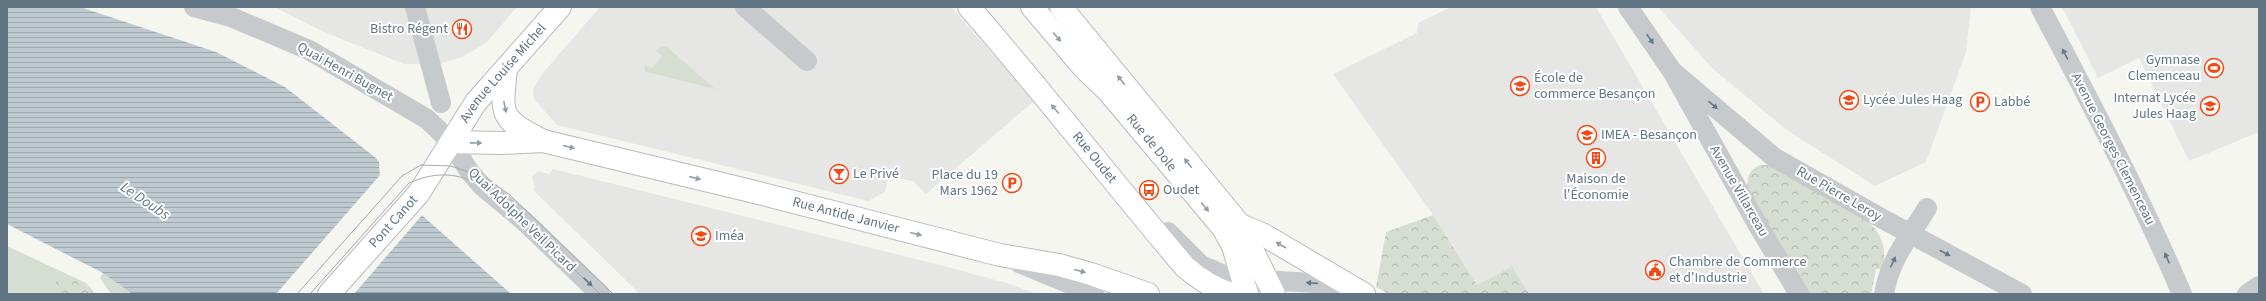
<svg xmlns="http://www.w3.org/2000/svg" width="2266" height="301" font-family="'Source Sans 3',sans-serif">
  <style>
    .built { fill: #e6e7e5 }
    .green { fill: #d6ded2 }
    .forest { fill: url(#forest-crowns) }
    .water { fill: url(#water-rules) }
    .pier { fill: #f6f6f1 }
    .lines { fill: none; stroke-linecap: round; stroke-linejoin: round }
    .major-casing { stroke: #b7bbbf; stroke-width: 24 }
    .minor { stroke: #c7cacd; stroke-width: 20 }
    .major { stroke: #fff; stroke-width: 22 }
    .tram { stroke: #a4aab0; stroke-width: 1 }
    .oneway { fill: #909eaa }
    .oneway2 { fill: #667989 }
    .labels { text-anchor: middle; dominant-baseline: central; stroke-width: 4; stroke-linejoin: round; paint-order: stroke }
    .poi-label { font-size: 14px; fill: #617585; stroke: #fff; text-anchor: start }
    .street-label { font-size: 14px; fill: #617585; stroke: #fff }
    .water-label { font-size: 15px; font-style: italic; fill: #5d7883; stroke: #fff }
  </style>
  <defs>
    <pattern id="forest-crowns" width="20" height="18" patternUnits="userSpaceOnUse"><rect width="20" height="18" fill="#d6ded2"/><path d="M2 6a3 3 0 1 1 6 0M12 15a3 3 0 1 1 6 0" fill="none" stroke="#b1b9b0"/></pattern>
    <pattern id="water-rules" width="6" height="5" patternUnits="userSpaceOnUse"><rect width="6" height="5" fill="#becacf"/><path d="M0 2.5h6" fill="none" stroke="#9ea9ae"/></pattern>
  </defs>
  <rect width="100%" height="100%" fill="#f6f6f1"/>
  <g class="built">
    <polygon points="274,7 517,7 486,43 462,57 439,64 404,64 326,33"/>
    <polygon points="600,7 951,7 1034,101 926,194 913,181 888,177 885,192 868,201 557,125 534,99 533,89 542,74"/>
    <polygon points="1451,7 1596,7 1764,294 1529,294 1512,266 1477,285 1433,215 1333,74 1417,33 1418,23"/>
    <polygon points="1658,7 1971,7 1966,52 1926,162 1875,186 1788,131 1713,69"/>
    <polygon points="2062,7 2259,7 2259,132 2189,161 2139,58 2098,78"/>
    <polygon points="553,169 940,265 1010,284 1037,294 640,294 533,190 535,188 532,177 538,171 549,174"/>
  </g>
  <g class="green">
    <polygon points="662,46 668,48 715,89 646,72 644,68 646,65 652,68 662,56 656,51"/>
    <polygon points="7,246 86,283 95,294 7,294"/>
    <polygon points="103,273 132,294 111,294 100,278"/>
  </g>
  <g class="forest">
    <path d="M1760 165H1769L1866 219C1881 233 1888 248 1882 269H1876L1871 294H1805L1748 192C1746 179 1748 170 1760 165Z"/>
    <polygon points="1433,215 1477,285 1512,266 1529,294 1389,294 1376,287 1386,232"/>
    <polygon points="57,277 86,283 93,291 93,294 53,294"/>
  </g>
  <polygon class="water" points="7,7 80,7 216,52 285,87 376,158 379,162 380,178 511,294 132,294 103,273 7,224"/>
  <polygon class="pier" points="381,174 382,177 423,214 354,294 276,294"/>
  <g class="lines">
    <g class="major-casing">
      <g id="major">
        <path id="s1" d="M969 7C1043 92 1112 181 1185 267 1199 279 1215 289 1232 294"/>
        <path id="s2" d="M1032 7 1083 67 1108 91 1223 228 1233 246 1247 294"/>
        <polyline points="1061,7 1240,225 1274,294"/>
        <path d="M506 69C501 116 499 118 543 141"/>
        <path id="s3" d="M451 142 502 143 543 141 751 191 1000 255 1059 265 1091 274 1148 294"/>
        <polyline points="1240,225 1264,235 1364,294"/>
        <path id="s4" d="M329 294 419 193 476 102 560 7"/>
      </g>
    </g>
    <g class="minor">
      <polyline points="194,7 231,17 309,50 427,119 451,142 469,171 482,186 524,221 600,294"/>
      <polyline points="415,7 441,103"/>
      <polyline points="745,7 807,61"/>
      <polyline points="1628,7 1672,71 1756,222 1799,294"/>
      <path d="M2040 7C2090 101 2140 196 2182 294"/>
      <polyline points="1672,71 1775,158 1881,218 2022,294"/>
      <polyline points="1168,232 1201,265 1226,276 1244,279 1351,285"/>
      <polyline points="1019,263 1094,294"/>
      <path d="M1884 294C1891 256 1908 240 1927 208"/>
      <polyline points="2247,294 2259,286"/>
    </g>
    <use href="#major" class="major"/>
    <g class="tram">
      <polyline points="297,294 402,176 421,165 451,166 488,179 510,195 613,294"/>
      <path d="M310 294 409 183C465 158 498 196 535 232 557 253 578 273 600 294"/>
    </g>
  </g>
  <defs><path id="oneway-solid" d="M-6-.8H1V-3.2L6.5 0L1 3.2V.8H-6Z"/></defs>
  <g class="oneway">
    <use href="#oneway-solid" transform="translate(1057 37) rotate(50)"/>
    <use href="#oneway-solid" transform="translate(1121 80) rotate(-129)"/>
    <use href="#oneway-solid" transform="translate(505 107) rotate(78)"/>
    <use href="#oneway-solid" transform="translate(1055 109) rotate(-130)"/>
    <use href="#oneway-solid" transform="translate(476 143) rotate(1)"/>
    <use href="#oneway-solid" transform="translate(569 147) rotate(14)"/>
    <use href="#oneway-solid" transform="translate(1188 163) rotate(-129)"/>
    <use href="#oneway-solid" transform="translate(695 178) rotate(14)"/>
    <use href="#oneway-solid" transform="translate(1205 207) rotate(50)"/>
    <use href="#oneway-solid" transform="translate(916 234) rotate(14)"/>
    <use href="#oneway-solid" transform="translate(1281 245) rotate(-150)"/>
    <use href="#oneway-solid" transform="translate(1080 271) rotate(15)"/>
  </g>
  <g class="oneway2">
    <use href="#oneway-solid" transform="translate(1650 39) rotate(55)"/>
    <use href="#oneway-solid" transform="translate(2065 54) rotate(-118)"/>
    <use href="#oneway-solid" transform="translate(1713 105) rotate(40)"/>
    <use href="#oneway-solid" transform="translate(1945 253) rotate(28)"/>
    <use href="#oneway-solid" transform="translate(2167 258) rotate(-113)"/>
    <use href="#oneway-solid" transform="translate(1893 262) rotate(-64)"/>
    <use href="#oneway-solid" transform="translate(588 282) rotate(44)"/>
    <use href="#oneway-solid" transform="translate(1312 283) rotate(-176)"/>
  </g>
  <defs>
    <g id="restaurant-ring" transform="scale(1)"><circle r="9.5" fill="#fff" stroke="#f34814" stroke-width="1.5"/><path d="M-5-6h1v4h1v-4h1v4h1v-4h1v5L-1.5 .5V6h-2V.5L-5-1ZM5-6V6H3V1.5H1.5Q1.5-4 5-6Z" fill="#f34814"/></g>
    <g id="stadium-ring" transform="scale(1)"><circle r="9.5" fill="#fff" stroke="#f34814" stroke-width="1.5"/><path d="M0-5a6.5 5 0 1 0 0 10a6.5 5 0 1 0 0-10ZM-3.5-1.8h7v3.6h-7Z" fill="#f34814"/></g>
    <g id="university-ring" transform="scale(1)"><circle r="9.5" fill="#fff" stroke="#f34814" stroke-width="1.5"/><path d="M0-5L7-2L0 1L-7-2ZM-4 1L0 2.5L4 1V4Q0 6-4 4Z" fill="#f34814"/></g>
    <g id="school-ring" transform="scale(1)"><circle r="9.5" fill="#fff" stroke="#f34814" stroke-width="1.5"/><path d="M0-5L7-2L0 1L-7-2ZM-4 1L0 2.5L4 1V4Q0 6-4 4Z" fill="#f34814"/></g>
    <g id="parking-ring" transform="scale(1)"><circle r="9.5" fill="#fff" stroke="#f34814" stroke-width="1.5"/><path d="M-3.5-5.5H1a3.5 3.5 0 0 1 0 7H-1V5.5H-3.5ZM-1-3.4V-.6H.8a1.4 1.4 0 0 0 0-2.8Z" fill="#f34814"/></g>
    <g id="building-ring" transform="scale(1)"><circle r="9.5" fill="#fff" stroke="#f34814" stroke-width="1.5"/><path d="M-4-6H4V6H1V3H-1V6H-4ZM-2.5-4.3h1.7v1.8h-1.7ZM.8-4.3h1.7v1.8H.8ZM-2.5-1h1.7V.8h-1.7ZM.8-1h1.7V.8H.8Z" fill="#f34814"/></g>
    <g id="bar-ring" transform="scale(1)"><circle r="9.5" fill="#fff" stroke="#f34814" stroke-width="1.5"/><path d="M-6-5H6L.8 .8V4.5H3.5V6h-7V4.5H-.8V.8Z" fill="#f34814"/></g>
    <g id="bus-ring" transform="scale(1)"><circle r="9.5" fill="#fff" stroke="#f34814" stroke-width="1.5"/><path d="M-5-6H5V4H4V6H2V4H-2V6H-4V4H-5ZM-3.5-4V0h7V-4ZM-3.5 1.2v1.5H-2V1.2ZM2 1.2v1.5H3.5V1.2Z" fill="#f34814"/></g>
    <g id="civic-ring" transform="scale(1)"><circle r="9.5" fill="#fff" stroke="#f34814" stroke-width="1.5"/><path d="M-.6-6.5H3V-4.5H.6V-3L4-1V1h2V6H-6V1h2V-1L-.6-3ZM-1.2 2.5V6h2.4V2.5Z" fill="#f34814"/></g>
  </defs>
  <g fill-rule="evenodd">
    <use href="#restaurant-ring" x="462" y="29"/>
    <use href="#stadium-ring" x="2214" y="68"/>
    <use href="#university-ring" x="1520" y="86"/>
    <use href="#school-ring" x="1849" y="100"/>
    <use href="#parking-ring" x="1980" y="102"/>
    <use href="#school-ring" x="2210" y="106"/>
    <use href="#university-ring" x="1587" y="135"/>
    <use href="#building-ring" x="1596" y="158"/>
    <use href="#bar-ring" x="839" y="174"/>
    <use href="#parking-ring" x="1012" y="183"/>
    <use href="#bus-ring" x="1149" y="190"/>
    <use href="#university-ring" x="701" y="236"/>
    <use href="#civic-ring" x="1655" y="270"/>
  </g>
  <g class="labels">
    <g class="poi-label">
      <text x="448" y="29" text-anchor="end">Bistro Régent</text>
      <text x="2200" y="60" text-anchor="end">Gymnase<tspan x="2200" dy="16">Clemenceau</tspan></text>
      <text x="1534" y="78">École de<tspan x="1534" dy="16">commerce Besançon</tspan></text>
      <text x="2196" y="98" text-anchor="end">Internat Lycée<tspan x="2196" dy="16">Jules Haag</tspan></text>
      <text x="1863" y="100">Lycée Jules Haag</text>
      <text x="1994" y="102">Labbé</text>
      <text x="1601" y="135">IMEA - Besançon</text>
      <text x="853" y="174">Le Privé</text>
      <text x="998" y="175" text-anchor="end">Place du 19<tspan x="998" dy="16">Mars 1962</tspan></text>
      <text x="1596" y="179" text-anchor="middle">Maison de<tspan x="1596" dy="16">l'Économie</tspan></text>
      <text x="1163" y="190">Oudet</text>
      <text x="715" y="236">Iméa</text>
      <text x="1669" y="262">Chambre de Commerce<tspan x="1669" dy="16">et d'Industrie</tspan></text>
    </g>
    <g class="street-label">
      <text transform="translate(345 72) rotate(29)">Quai Henri Bugnet</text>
      <text stroke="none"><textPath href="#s4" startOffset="282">Avenue Louise Michel</textPath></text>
      <text stroke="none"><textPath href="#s2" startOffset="181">Rue de Dole</textPath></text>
      <text transform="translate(2113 149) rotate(63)">Avenue Georges Clemenceau</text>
      <text stroke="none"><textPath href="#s1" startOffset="196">Rue Oudet</textPath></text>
      <text transform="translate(1739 191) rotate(60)">Avenue Villarceau</text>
      <text transform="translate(1839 194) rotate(30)">Rue Pierre Leroy</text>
      <text stroke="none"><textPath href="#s3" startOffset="404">Rue Antide Janvier</textPath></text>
      <text transform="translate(522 220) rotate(44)">Quai Adolphe Veil Picard</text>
      <text stroke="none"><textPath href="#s4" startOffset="97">Pont Canot</textPath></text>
    </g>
    <g class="water-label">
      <text transform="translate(145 201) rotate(34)">Le Doubs</text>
    </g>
  </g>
  <rect width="2266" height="301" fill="none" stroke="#617585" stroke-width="16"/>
</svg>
